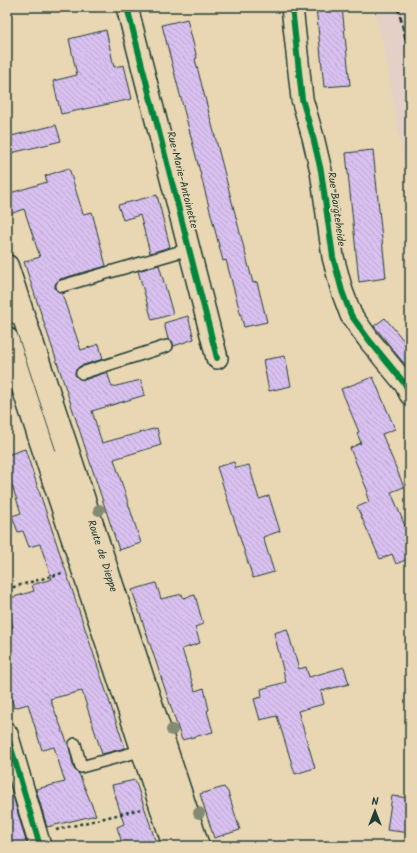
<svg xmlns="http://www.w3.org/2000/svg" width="417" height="853" font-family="Kalam,sans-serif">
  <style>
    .built { fill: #e4d0c6 }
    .building { fill: url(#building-back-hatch); stroke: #1f3d34 }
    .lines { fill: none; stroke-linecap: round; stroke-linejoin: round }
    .service-casing { stroke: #1f3d34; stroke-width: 14 }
    .minor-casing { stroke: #1f3d34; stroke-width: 24 }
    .secondary-casing { stroke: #1f3d34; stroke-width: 25 }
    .path { stroke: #1f3d34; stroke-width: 2.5; stroke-dasharray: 3 3; stroke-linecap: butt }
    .service { stroke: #e9d7b4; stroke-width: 11 }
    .minor { stroke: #e9d7b4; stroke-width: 21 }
    .secondary { stroke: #e9d7b4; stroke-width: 22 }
    .rail { stroke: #1f3d34; stroke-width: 3; stroke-dasharray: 6 3; stroke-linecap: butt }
    .cycleway-casing { stroke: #e9d7b4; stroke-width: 8 }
    .cycleway { stroke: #00873e; stroke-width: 6 }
    .tree { fill: #838b72 }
    .labels { text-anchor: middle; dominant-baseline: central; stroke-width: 3.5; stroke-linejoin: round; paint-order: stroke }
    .street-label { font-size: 11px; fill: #1f3d34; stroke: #e9d7b4 }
  </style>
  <defs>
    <pattern id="building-back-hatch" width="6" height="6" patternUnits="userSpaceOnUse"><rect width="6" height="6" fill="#d9c0f0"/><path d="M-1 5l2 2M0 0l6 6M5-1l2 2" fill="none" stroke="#baa6ce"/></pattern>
  </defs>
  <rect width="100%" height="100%" fill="#e9d7b4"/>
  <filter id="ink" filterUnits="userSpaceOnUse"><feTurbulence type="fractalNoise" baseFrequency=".025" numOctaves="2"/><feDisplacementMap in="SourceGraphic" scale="8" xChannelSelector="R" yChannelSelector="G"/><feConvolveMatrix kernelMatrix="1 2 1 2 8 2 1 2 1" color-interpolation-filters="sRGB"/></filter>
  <g filter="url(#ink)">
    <polygon class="built" points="374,7 410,7 410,202 384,47"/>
    <g class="building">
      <polygon points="316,7 342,7 350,85 324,87"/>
      <polygon points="187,19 197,58 195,59 253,283 257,282 267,322 244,327 226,260 223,261 162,25"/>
      <polygon points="106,30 114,67 124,65 132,99 61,114 53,81 77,75 69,39"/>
      <polygon points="56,125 61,141 7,154 7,137"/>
      <polygon points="373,150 386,278 359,282 346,153"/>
      <polygon points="69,168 83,214 92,212 106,266 60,279 55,284 55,288 57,291 65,293 62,294 81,350 99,344 103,359 80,366 75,371 75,375 78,378 84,380 107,372 112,387 141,380 145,395 92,411 102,443 157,428 161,445 114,459 141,543 119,550 24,262 40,257 24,209 7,215 7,194 47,182 45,176"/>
      <polygon points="157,195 170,247 150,253 140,215 123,220 118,205"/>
      <polygon points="159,265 173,314 152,320 138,271"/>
      <polygon points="188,316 194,339 174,346 172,341 168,339 164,323"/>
      <polygon points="385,318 410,348 410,371 374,326"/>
      <polygon points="285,356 291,386 269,391 263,360"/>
      <polygon points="373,377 395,429 382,434 404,487 391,492 410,538 410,558 396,564 392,554 380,559 357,507 369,502 366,493 368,492 350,448 361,443 357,433 359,432 341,389"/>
      <polygon points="25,449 125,748 102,754 82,691 50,699 69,747 74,769 79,774 96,815 47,827 36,789 65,782 54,747 42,750 28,704 14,708 7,683 7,629 13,627 7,604 7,599 34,591 32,585 52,579 40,544 29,547 23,531 18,532 12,516 21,513 7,470 7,455"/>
      <polygon points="234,462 236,468 249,465 259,499 269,496 280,531 263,537 274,572 253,578 217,467"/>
      <polygon points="156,583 161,599 182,594 183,598 195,595 203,624 195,627 200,643 182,649 195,691 204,688 209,710 207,711 213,732 182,740 132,590"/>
      <polygon points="287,629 299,669 306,667 309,677 344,667 349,684 321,691 324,704 298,711 315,768 295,774 277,716 260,720 254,699 262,697 261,689 286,682 274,633"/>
      <polygon points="135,780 146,812 157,846 123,846 117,827 124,824 112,785"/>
      <polygon points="224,787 228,792 240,830 214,838 200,794"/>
      <polygon points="13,796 27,845 22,846 7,846 7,798"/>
      <polygon points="392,796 410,798 410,833 387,830"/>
    </g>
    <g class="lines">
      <g class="service-casing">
        <g id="service">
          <polyline points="62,286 189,249"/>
          <polyline points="7,302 15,318"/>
          <polyline points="82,373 167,346"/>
          <polyline points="57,456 186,846"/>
          <polyline points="75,744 81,767 144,750"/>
        </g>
      </g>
      <g class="minor-casing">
        <g id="minor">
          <polyline points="127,7 217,358"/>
          <polyline points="292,7 302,99 313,137 321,171 333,257 342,291 351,315 369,340 405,384 410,394"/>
          <polyline points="7,734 40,846"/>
        </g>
      </g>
      <g class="secondary-casing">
        <g id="secondary">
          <polyline points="7,266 198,846"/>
          <polyline points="7,339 174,846"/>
        </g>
      </g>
      <g class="path">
        <polyline points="7,589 62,573"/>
        <polyline points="56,830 141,809"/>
      </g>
      <use href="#service" class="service"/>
      <use href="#minor" class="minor"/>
      <use href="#secondary" class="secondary"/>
      <polyline class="rail" points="398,7 410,56"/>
      <g class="cycleway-casing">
        <g id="cycleway">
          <polyline points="127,7 217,358"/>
          <polyline points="292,7 302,99 313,137 321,171 333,257 342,291 351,315 369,340 405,384 410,394"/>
          <polyline points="7,734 40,846"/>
        </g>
      </g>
      <use href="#cycleway" class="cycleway"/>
    </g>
    <g class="tree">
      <circle cx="99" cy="510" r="6"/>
      <circle cx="172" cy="730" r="6"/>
      <circle cx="199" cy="813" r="6"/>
    </g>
  </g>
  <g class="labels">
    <g class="street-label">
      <text transform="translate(182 180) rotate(76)">Rue Marie-Antoinette</text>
      <text transform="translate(336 209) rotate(82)">Rue Bargteheide</text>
      <text transform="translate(102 556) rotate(72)">Route de Dieppe</text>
    </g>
  </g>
  <rect width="417" height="853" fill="none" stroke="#e9d7b4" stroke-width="24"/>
  <rect x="12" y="12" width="393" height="829" fill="none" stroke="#1f3d34" stroke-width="1.5" filter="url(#ink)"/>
  <g transform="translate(375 811)" stroke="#e9d7b4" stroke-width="3" paint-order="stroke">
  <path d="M0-3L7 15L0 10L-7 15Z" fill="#1f3d34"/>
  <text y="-6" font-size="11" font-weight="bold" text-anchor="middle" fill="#1f3d34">N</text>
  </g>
</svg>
